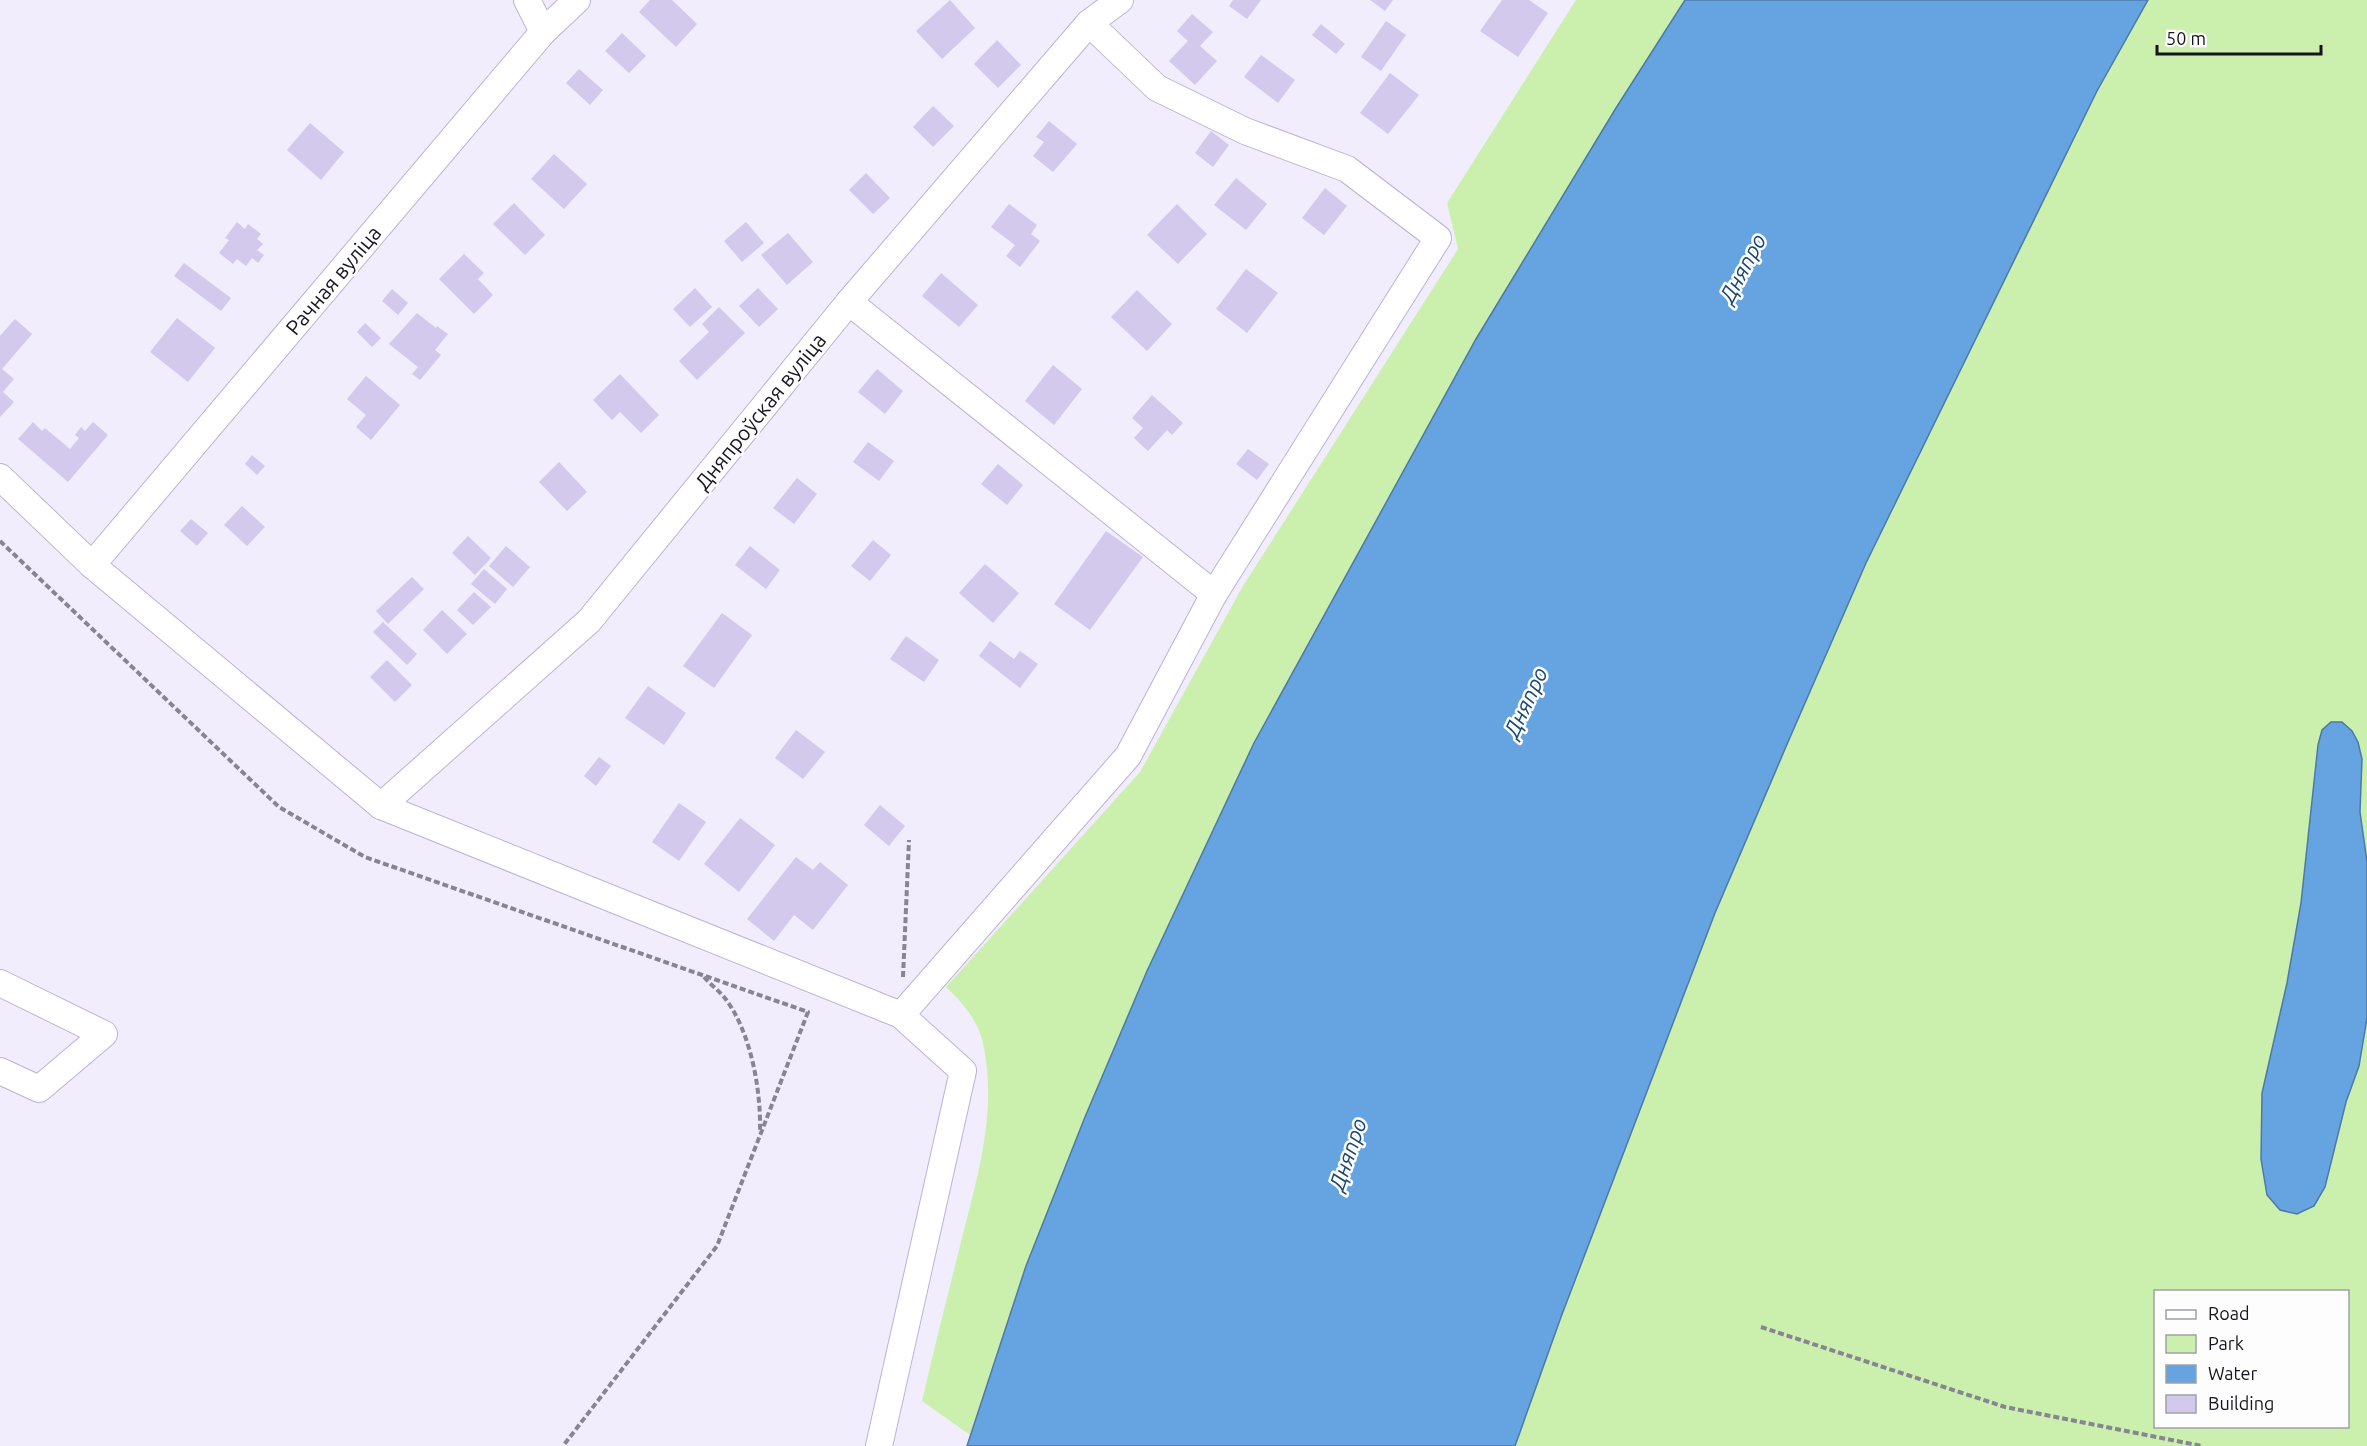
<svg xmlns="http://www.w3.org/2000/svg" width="2367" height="1446" font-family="Ubuntu,sans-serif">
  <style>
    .green { fill: #cbf0ad; fill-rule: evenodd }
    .water { fill: #65a4e0; stroke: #4e79a6; stroke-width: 1.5 }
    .building { fill: #d3c9ec }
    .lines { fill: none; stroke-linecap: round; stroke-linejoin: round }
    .minor-casing { stroke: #bcb3d5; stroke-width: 28 }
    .path { stroke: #888593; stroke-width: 4; stroke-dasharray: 6 3; stroke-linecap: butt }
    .minor { stroke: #fff; stroke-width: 26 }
    .labels { text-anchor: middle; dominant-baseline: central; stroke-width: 5; stroke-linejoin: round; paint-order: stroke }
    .street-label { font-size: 21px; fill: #171420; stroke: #fdfdfd }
    .water-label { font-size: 22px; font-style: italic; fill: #1a476f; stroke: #fdfdfd }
  </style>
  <rect width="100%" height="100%" fill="#f1edfc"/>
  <g class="green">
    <path d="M1576 0H1685L1616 108 1476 339 1254 743 1147 971 1085 1117 1026 1266 970 1435 922 1401C934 1349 947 1298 960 1246 977 1178 999 1109 982 1039 976 1018 961 1001 946 987L1140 772 1243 586 1458 249 1447 203Z"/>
    <path d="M2148 0H2367V1446H1515L1561 1317 1715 913 1788 742 1866 563 2097 91ZM2156 1292H2348V1426H2156Z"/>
  </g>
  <g class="water">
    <polygon points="1685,0 2148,0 2097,91 1866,563 1788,742 1715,913 1561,1317 1515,1446 967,1446 1026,1266 1085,1117 1147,971 1254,743 1476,339 1616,108"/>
    <polygon points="2331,722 2342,722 2352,731 2358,742 2362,759 2360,812 2367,862 2367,1018 2359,1066 2346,1102 2325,1187 2314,1206 2297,1214 2280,1210 2267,1195 2261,1159 2262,1093 2287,983 2301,903 2318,745 2322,730"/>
  </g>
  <g class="building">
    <polygon points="650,0 672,0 697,24 676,47 639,12"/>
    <polygon points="950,0 975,28 942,59 916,31"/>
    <polygon points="1233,0 1261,0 1247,19 1229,6"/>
    <polygon points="1370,0 1393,0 1385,11"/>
    <polygon points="1502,0 1529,0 1548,13 1518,57 1480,31"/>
    <polygon points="1192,14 1213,32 1200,46 1217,61 1195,85 1169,61 1188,41 1177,31"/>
    <polygon points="1386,21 1406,35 1381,71 1361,57"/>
    <polygon points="1321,24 1345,44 1336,54 1312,35"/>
    <polygon points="622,33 646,56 629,73 605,51"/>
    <polygon points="997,40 1021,65 998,88 974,64"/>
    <polygon points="1261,55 1295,80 1278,103 1244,77"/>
    <polygon points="579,69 603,90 590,105 566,83"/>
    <polygon points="1390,73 1419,95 1388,134 1360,113"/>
    <polygon points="933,106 954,126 933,147 913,127"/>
    <polygon points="1049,121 1077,144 1053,172 1033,156 1044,142 1036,137"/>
    <polygon points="310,123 344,152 321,180 287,150"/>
    <polygon points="1211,131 1229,145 1213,167 1195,153"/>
    <polygon points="554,154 587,184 564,209 531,179"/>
    <polygon points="866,173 890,198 873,214 849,190"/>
    <polygon points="1236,178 1267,204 1246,230 1214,205"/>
    <polygon points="1325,188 1347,206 1324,235 1302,218"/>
    <polygon points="514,203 545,235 525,255 493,224"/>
    <polygon points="1009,204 1037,225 1031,234 1040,241 1020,267 1006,256 1015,245 991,227"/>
    <polygon points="1177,204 1207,234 1178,264 1147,235"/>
    <polygon points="237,222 245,229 248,224 261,234 257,239 263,244 257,250 264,255 258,263 252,258 246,266 237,259 233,264 219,253 229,240 225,238"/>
    <polygon points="746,222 764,243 742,262 724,241"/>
    <polygon points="788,233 813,262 787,285 761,255"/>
    <polygon points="464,254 484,273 478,279 493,295 474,314 439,279"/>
    <polygon points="184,263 231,298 221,311 174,276"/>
    <polygon points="1246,269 1278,293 1247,333 1216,309"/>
    <polygon points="941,273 978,305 959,327 922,296"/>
    <polygon points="695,288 712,307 690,327 673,309"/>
    <polygon points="758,288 778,309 759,327 739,306"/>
    <polygon points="392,289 408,303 398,315 382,301"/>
    <polygon points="1137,290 1172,324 1147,351 1111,317"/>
    <polygon points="719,307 745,333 697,380 679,361 709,332 702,324"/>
    <polygon points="417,313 436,328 437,326 448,334 435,350 441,355 420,380 412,374 418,367 389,344"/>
    <polygon points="177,318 215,348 188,382 150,352"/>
    <polygon points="15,319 32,334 2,369 14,379 3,392 14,402 0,417 0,336"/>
    <polygon points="365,323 381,338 372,347 357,332"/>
    <polygon points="1053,365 1082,389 1054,425 1025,401"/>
    <polygon points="877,369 903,391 885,414 858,392"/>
    <polygon points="620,374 659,415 641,433 620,412 612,420 593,400"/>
    <polygon points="366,376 400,405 371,440 356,427 366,415 347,399"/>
    <polygon points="1152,395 1183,423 1172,435 1167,430 1148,451 1134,438 1143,428 1132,418"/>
    <polygon points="33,422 42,431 45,428 70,449 79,438 75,435 81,427 85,431 93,422 108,435 68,482 18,439"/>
    <polygon points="868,442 894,461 879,481 853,462"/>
    <polygon points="1248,449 1269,464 1257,480 1236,464"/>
    <polygon points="252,455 265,466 257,475 245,464"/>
    <polygon points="559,462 587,492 567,511 539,482"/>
    <polygon points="998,464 1023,485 1007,505 981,484"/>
    <polygon points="797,478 817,494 794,524 773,508"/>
    <polygon points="242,506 265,527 247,546 224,525"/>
    <polygon points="191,519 208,533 197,546 180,531"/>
    <polygon points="1106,531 1143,557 1090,630 1054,604"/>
    <polygon points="468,536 491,558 475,575 452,553"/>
    <polygon points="873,540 891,555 870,581 851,566"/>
    <polygon points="506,546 530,567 513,587 489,566"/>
    <polygon points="750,546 780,570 766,589 735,565"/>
    <polygon points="985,564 1019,593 993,623 959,593"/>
    <polygon points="484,569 507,589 495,604 471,584"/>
    <polygon points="412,577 424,589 388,624 376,611"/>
    <polygon points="474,592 491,607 473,625 457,610"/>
    <polygon points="442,610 467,634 447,654 423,630"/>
    <polygon points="722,613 752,635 714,688 683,666"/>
    <polygon points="383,622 417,654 407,665 373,632"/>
    <polygon points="906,636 939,660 924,682 890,659"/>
    <polygon points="990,641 1014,659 1020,651 1038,664 1020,688 979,656"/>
    <polygon points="387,660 412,685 395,702 370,677"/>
    <polygon points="648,686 686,713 664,745 625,718"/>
    <polygon points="796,730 825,752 803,779 775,758"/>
    <polygon points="599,757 611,766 596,786 584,776"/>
    <polygon points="679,803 706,822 679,861 652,842"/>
    <polygon points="880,805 905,826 889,846 864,825"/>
    <polygon points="740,818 775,845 739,892 704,864"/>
    <polygon points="796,857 813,870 820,862 848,885 813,930 794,915 774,941 747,919"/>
  </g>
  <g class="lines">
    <g class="minor-casing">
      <g id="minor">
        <polyline points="527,0 543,32"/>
        <polyline points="849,302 1214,594 1438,238 1347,169 1245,131 1157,88 1089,23"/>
        <polyline points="0,477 92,565 381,806 901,1015 963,1071 879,1446"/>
        <polyline points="92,565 543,32 577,0"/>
        <polyline points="381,806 589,621 849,302 1089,23 1120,0"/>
        <polyline points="0,983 104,1034 39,1089 0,1071"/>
        <polyline points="901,1015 1128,756 1214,594"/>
      </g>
    </g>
    <g class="path">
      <polyline points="0,541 279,807 365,857 808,1012 717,1246 563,1446"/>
      <path d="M704 977C710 984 718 990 724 997 751 1031 761 1090 760 1131"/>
      <polyline points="903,977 909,840"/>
      <polyline points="1761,1327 2005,1407 2202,1446"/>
    </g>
    <use href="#minor" class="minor"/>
  </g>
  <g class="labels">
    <g class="street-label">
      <text transform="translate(333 280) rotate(-50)">Рачная вуліца</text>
      <text transform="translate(760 411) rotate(-51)">Дняпроўская вуліца</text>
    </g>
    <g class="water-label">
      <text transform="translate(1742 268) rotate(-62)">Дняпро</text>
      <text transform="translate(1525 702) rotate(-65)">Дняпро</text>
      <text transform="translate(1347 1154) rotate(-71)">Дняпро</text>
    </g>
  </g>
  <rect x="2154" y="1290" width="195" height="138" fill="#fdfdfd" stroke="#a1a0a5" stroke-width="1.5"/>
  <rect x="2166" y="1310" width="30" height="9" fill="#ffffff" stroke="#a1a0a5" stroke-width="1.5"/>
  <text x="2208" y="1320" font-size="18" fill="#171420">Road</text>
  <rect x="2166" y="1335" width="30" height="18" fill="#cbf0ad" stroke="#a1a0a5" stroke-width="1.5"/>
  <text x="2208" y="1350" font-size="18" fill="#171420">Park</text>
  <rect x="2166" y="1365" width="30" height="18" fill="#65a4e0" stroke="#a1a0a5" stroke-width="1.5"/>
  <text x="2208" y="1380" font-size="18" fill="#171420">Water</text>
  <rect x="2166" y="1395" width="30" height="18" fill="#d3c9ec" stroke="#a1a0a5" stroke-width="1.5"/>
  <text x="2208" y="1410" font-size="18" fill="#171420">Building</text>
  <path d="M2157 45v9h164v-9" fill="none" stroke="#171420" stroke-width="3"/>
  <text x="2166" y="45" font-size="18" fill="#171420" stroke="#fdfdfd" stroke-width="4.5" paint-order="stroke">50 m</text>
</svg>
